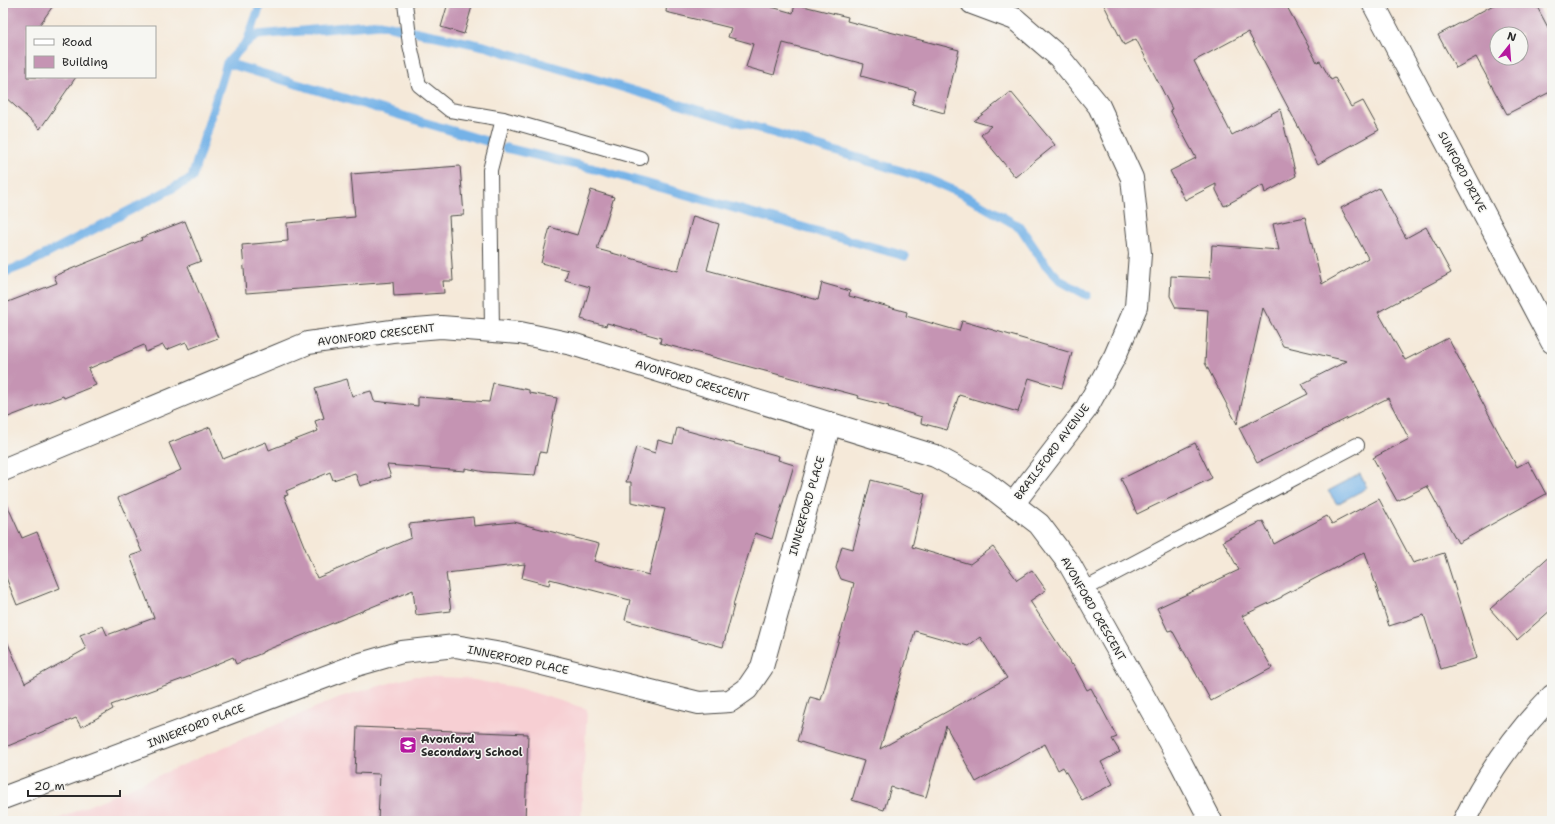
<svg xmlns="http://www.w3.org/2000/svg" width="1555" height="824" font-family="'Shantell Sans',sans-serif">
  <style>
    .built { fill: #f7cfd3 }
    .water { fill: #75b2e7; stroke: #506e89 }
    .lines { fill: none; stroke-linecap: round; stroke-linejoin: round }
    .stream { stroke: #75b2e7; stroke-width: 9 }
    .building { fill: #c594b3; fill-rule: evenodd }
    .service-casing { stroke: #494845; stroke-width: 16 }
    .minor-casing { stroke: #494845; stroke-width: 24 }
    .tertiary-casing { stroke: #494845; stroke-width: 24 }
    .service { stroke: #fff; stroke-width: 14 }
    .minor { stroke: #fff; stroke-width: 22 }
    .tertiary { stroke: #fff; stroke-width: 22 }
    .labels { text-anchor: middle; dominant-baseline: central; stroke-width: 3; stroke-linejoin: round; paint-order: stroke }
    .street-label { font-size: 11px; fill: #2b2b2b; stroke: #f6f6f2 }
    .poi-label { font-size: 11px; font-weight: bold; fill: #2b2b2b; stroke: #f6f6f2; text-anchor: start }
  </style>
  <rect width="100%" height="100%" fill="#f6f6f2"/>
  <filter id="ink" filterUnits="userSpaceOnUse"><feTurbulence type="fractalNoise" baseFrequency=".025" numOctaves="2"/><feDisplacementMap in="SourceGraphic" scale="8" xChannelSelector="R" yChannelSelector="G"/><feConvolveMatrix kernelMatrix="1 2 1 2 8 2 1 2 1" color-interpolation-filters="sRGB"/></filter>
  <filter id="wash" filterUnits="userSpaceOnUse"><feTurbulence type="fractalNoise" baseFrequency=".012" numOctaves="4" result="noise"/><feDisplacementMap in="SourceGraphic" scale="16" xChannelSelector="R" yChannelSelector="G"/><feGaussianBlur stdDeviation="0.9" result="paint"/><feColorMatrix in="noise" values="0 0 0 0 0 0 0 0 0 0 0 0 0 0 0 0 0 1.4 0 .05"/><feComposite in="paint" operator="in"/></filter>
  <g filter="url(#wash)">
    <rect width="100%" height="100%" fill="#f5e9d9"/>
    <polygon class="built" points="415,676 463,678 519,688 587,709 581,821 53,821 340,697"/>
    <polygon class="water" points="1360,474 1367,488 1337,504 1328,491"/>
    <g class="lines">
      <g class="stream">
        <polyline points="247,42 258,35 380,24 484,46 928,179 964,195 1020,227 1045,264 1061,281 1087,295"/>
        <polyline points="227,63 486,141"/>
        <polyline points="506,148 595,169 905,256"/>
        <polyline points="3,273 31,262 192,178 227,63 247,42 261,3"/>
      </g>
    </g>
    <g id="blocks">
      <g class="building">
        <polygon points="3,3 55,3 38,27 27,27 27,77 76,77 40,129 3,95"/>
        <polygon points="448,3 473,3 464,34 441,27"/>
        <polygon points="667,3 757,3 793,13 795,4 848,17 847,21 959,50 944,113 912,104 916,91 861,76 864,64 783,43 774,75 746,67 753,44 728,37 731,28 666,12"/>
        <polygon points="1103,3 1285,3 1317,62 1320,61 1331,80 1335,78 1351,107 1363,101 1379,130 1318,164 1248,32 1194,61 1232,135 1280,109 1296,176 1265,193 1263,185 1224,206 1216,190 1216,184 1185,200 1170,171 1196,158 1170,110 1172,109 1136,39 1124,45"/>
        <path d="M1497 3H1535L1552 35V91L1507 114 1476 57 1456 68 1438 35ZM1497 34H1521V58H1497Z"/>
        <polygon points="1011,92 1055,145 1015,177 981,135 991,126 974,121"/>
        <polygon points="460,166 464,215 449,216 453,281 443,281 444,293 394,296 393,282 246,293 242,245 288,241 287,223 355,217 351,174"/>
        <polygon points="1379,188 1406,238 1426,227 1451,273 1378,312 1405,360 1448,338 1517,467 1528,461 1546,494 1458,543 1427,486 1397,501 1373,458 1409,439 1388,398 1257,463 1239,428 1308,394 1302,384 1347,361 1283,346 1263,308 1237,424 1205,363 1208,310 1176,308 1170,296 1171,276 1210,278 1212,245 1279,250 1273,224 1305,217 1322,284 1368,258 1341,208"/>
        <polygon points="591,190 614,197 597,249 678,271 693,216 719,224 707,270 818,300 822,283 850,291 849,296 907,312 906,316 959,331 962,321 1072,353 1062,388 1029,378 1018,412 959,395 947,430 921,423 922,417 888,407 889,406 858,398 859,396 660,343 661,338 607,323 606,326 581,319 590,287 565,280 568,270 541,263 550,227 577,235"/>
        <polygon points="185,221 201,261 188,266 218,338 189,349 186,342 166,350 163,345 146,352 144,345 88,369 96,385 64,398 63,396 3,419 3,304 57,283 54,276 142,240 141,238"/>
        <polygon points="347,379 352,396 371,391 374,401 418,406 418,397 489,402 493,383 529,390 529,393 557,398 546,453 540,452 535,475 485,472 465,468 465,471 387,465 391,477 360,486 355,473 333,480 330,472 286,491 288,495 284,496 317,578 411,538 409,524 473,517 474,526 514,522 599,544 594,561 649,575 665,509 631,502 631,482 626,482 636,447 655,453 658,440 673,444 677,428 779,456 778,460 794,465 772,539 755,533 733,605 734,605 723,647 625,620 630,600 550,579 549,585 522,578 525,564 446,573 451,611 416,615 413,590 262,652 262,653 236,664 233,657 190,675 191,676 111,705 113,709 81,727 76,718 3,748 3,632 25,683 86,649 80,635 103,626 107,635 154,618 130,556 142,552 118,498 181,470 169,443 210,427 223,459 266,442 269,450 318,431 315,421 324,418 315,388"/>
        <polygon points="1195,443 1212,478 1137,514 1121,479"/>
        <path d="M871 480 925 494 912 547 970 564 993 547 1017 580 1032 570 1046 590 1030 601 1072 665 1073 664 1087 690 1091 688 1117 737 1112 739 1120 752 1101 762 1113 784 1082 800 1063 767 1058 770 1045 744 976 782 946 726 926 797 891 787 884 810 852 800 864 761 797 741 810 697 821 700 847 612 854 583 841 579 836 568 842 546 853 549ZM915 631 968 646 980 637 1007 678 880 749Z"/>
        <polygon points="3,496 22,538 37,532 60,588 17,605 3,570"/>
        <polygon points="1379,499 1413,563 1444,553 1477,658 1441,669 1424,615 1389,626 1365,552 1282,596 1282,597 1242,616 1272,668 1211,701 1172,630 1168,631 1157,608 1239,570 1223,541 1263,521 1274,544 1327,516 1332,524"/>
        <polygon points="1552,554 1552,609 1517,640 1490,609"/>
        <polygon points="357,727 528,734 525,821 378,821 380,774 355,773"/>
      </g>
    </g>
  </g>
  <g filter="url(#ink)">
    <use href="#blocks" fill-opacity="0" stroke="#494845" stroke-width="1"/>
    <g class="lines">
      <g class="service-casing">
        <g id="service">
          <polyline points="405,3 410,45 419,85 450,110 503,119 640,158"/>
          <polyline points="492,330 490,170 503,119"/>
          <polyline points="1083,590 1357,445"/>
        </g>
      </g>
      <g class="minor-casing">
        <g id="minor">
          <polyline points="972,3 1015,19 1059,57 1099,106 1132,178 1140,254 1136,307 1115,356 1086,409 1013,504"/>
          <polyline points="3,470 308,343 392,331 441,327 520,333 572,344 935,456 984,482 1039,524 1070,565 1181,763 1211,821"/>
          <polyline points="3,798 357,665 402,652 455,646 502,654 699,703 730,701 747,689 762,667 830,423"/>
          <path d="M1464 821C1486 776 1517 732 1552 696"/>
        </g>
      </g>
      <g class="tertiary-casing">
        <polyline id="tertiary" points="1373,3 1552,342"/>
      </g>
      <use href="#service" class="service"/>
      <use href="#minor" class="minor"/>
      <use href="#tertiary" class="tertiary"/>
    </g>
  </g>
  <defs>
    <g id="school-square" transform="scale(0.9)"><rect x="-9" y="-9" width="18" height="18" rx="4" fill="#b5179e" stroke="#f6f6f2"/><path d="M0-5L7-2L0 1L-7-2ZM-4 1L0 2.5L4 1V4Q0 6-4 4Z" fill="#fff"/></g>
  </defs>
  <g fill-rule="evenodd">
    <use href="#school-square" x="408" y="745"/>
  </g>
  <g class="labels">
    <g class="street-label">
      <text transform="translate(1462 172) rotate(62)">SUNFORD DRIVE</text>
      <text transform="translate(376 335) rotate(-7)">AVONFORD CRESCENT</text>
      <text transform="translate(692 381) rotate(17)">AVONFORD CRESCENT</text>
      <text transform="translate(1052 452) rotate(-53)">BRAILSFORD AVENUE</text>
      <text transform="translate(807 506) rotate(-74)">INNERFORD PLACE</text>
      <text transform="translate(1093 609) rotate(60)">AVONFORD CRESCENT</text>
      <text transform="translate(518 660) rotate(12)">INNERFORD PLACE</text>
      <text transform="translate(196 726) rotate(-21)">INNERFORD PLACE</text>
    </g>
    <g class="poi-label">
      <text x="421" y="739">Avonford<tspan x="421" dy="13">Secondary School</tspan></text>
    </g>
  </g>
  <rect width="1555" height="824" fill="none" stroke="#f6f6f2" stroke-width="16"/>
  <rect x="26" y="26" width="130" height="52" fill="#f6f6f2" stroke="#a5a5a2"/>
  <rect x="34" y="39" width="20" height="6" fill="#ffffff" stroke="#a5a5a2"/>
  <text x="62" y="46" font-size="12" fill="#2b2b2b">Road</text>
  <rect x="34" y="56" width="20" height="12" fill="#c594b3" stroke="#a5a5a2"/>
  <text x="62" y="66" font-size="12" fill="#2b2b2b">Building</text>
  <g transform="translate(1509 46) rotate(17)"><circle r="19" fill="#f6f6f2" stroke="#a5a5a2"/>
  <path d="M0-3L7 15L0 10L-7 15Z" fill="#b5179e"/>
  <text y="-6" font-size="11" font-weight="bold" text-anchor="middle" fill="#2b2b2b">N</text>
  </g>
  <path d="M28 790v6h92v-6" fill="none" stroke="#2b2b2b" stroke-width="2"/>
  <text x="34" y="790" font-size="12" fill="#2b2b2b" stroke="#f6f6f2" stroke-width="3" paint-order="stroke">20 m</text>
</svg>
